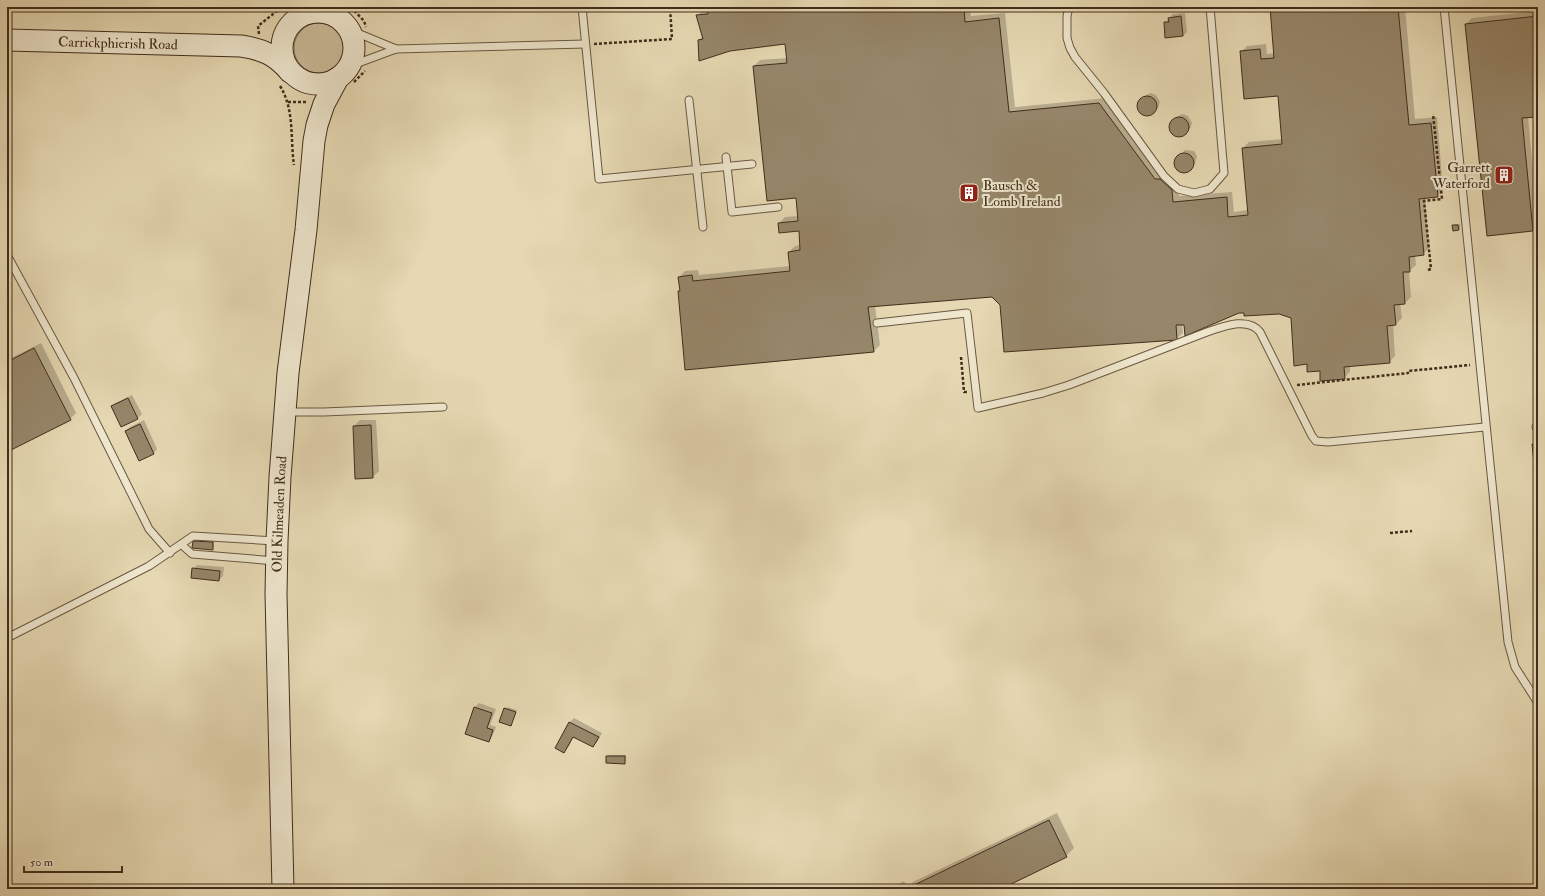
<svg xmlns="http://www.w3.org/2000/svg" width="1545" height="896" font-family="'IM FELL Double Pica',serif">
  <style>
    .green { fill: #c9bb98; stroke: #85745a }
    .shadow { fill: #0003 }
    .building { fill: #96866a; stroke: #412d1b }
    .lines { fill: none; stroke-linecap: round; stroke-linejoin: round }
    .lane-casing { stroke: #6a5841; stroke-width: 9 }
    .secondary-casing { stroke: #412d1b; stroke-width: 23 }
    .path { stroke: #412d1b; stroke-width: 2.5; stroke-dasharray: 3 2; stroke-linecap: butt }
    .lane { stroke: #eee6cd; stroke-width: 7 }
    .secondary { stroke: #eee6cd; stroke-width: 21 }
    .labels { text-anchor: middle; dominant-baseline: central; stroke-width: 4; stroke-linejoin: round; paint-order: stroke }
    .street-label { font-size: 14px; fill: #412d1b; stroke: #eee6cd }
    .poi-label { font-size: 14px; fill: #412d1b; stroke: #eee6cd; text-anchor: end }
  </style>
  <rect width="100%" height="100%" fill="#e5d8b2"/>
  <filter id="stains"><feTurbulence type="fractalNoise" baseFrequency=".005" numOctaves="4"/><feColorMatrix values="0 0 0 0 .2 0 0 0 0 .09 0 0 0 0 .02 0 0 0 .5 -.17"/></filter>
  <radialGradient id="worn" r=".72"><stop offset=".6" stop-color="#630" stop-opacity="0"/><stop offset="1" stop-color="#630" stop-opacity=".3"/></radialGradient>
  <circle class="green" cx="319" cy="48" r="25"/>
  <g class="shadow">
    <polygon points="708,7 970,7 971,16 1005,13 1015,107 1106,98 1161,174 1167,173 1178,183 1179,196 1232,192 1234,212 1248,210 1243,148 1249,142 1283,139 1279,94 1241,52 1247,46 1266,44 1267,54 1275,53 1271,7 1405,7 1415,119 1437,117 1443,190 1437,196 1425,197 1429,248 1423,254 1415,255 1416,265 1409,271 1411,297 1405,303 1400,303 1402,318 1396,324 1393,324 1395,356 1389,362 1350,366 1350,372 1344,378 1320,370 1308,363 1291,317 1279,313 1245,312 1182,324 1183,333 1176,339 1001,305 993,296 875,306 880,345 874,351 686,369 679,292 681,290 679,277 685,271 698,270 699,275 790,266 789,252 795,246 801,245 799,230 779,223 785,217 799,216 797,197 754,66 760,60 787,58 786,43 699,40 703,36 697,16 703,10 709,9"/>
    <polygon points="1538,11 1538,116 1528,117 1538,225 1533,230 1488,235 1466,24 1472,18"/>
    <polygon points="1185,13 1187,32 1183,36 1165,23 1173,14"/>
    <polygon points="1151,93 1156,95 1160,102 1158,108 1148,115 1140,112 1138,107 1141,99 1146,95"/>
    <polygon points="1183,114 1188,116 1192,123 1190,129 1181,136 1173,133 1170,128 1174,120 1178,116"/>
    <polygon points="1185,150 1194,151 1197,156 1195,164 1186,171 1180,170 1176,166 1177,158"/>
    <polygon points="1455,224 1460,224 1460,228 1458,229 1453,226"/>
    <polygon points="41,343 76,413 70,419 7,451 7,360"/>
    <polygon points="132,395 142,414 138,418 122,426 112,406 116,403"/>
    <polygon points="144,420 157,449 154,453 139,460 126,431 130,427"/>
    <polygon points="360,420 376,420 379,471 373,477 354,426"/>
    <polygon points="1538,440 1538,491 1533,445"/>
    <polygon points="195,539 214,541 214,547 212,549 193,541"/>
    <polygon points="197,565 224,567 223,576 219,580 193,569"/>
    <polygon points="479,703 496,709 490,725 496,727 492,737 489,741 466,733 475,707"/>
    <polygon points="507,707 517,710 511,725 501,722"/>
    <polygon points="574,718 602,733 597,742 593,746 574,736 568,748 564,751 557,748 570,722"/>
    <polygon points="609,755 626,755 626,761 624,763 607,756"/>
    <polygon points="1057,813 1074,848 1066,856 999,889 889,889 904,881 907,888 913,882"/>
  </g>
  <g class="building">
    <polygon points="707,7 964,7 965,22 999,18 1009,112 1099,103 1155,179 1160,179 1172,190 1173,202 1227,197 1228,217 1248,215 1242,148 1282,144 1278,96 1244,99 1240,51 1260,49 1261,59 1274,58 1270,7 1398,7 1409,125 1431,123 1438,197 1419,199 1424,255 1409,257 1410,272 1403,272 1405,304 1394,305 1396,325 1387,326 1390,363 1344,367 1345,379 1320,381 1320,371 1307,372 1307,364 1294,366 1291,318 1279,314 1244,316 1244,313 1239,313 1185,336 1184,325 1176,325 1177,340 1004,352 1000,305 992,297 868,307 874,352 685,370 678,291 680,291 678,277 692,275 693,281 790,271 788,252 800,250 799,231 779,233 778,223 798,221 796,198 767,201 753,66 787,63 785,44 730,51 699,61 698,40 703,39 696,15 708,14"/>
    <polygon points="1181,16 1183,36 1165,38 1164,22 1169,22 1168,18"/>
    <polygon points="1538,16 1538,117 1522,118 1533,231 1487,236 1465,24"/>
    <circle cx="1147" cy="106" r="10"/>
    <circle cx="1179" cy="127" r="10"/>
    <circle cx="1184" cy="163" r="10"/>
    <polygon points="1452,225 1458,225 1459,230 1453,231"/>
    <polygon points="34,348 71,420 7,452 7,362"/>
    <polygon points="128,398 138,419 121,427 111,406"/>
    <polygon points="140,424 154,454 139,461 125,431"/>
    <polygon points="371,425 373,478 355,479 353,426"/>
    <polygon points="1532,444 1538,444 1538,500"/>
    <polygon points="193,541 213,542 213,550 192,548"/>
    <polygon points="192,568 220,571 219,581 191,578"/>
    <polygon points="474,707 492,713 487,728 493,730 489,742 465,734"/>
    <polygon points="504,708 516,712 511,726 499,722"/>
    <polygon points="569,722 599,737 593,747 573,737 564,753 555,748"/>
    <polygon points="606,756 625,756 625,764 606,763"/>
    <polygon points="1049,820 1067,857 1001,889 906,889"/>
  </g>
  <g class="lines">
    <g class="lane-casing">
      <g id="lane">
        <polyline points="582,7 599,179 752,164"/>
        <polyline points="1069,7 1067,16 1067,38 1070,48 1075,57 1104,93 1164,176 1178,189 1194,193 1210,189 1224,173 1210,7"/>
        <polyline points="1444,7 1508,642 1515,667 1538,703"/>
        <polyline points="350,30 396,49"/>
        <polyline points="350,66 396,49 585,44"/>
        <polyline points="689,100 703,227"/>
        <polyline points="726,157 732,212 778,207"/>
        <polyline points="7,255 74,378 149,529 170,553"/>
        <path d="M877 323 967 313 978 408 1043 393 1069 385 1207 332C1222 327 1248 316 1260 332L1312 436 1316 441 1328 442 1485 427"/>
        <polyline points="287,412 324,412 443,407"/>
        <polyline points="1536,427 1538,427"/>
        <polyline points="182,545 192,554 276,561"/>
        <polyline points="7,638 149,566 193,536 276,541"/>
      </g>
    </g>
    <g class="secondary-casing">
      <g id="secondary">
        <circle cx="318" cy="48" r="36"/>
        <path id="s1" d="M7 40 241 46C262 49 276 55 290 72"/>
        <path id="s2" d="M283 889 276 594 277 541 280 477 288 373 306 230 314 141 317 125 324 104 338 78"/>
      </g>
    </g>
    <g class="path">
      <polyline points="351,7 364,21 366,27"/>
      <polyline points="259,34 258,26 282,7"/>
      <polyline points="594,44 672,39 670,7"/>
      <polyline points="354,82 365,71"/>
      <path d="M280 86C295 110 290 139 294 165"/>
      <polyline points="288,102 307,102"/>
      <polyline points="1428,270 1431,269 1424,201 1442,199 1433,114"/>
      <polyline points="961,357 964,392 968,392"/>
      <polyline points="1297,385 1408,373 1408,371 1470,365"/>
      <polyline points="1390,533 1412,531"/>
    </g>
    <use href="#lane" class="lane"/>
    <use href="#secondary" class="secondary"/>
  </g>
  <defs>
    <g id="building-square" transform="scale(1)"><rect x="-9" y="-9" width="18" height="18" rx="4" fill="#8f2418" stroke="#eee6cd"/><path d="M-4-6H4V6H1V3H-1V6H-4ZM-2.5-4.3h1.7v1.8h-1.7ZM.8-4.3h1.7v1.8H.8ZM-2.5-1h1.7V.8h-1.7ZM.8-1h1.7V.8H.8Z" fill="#fff"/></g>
  </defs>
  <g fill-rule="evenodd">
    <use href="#building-square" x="1504" y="175"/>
    <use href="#building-square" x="969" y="193"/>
  </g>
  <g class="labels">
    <g class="street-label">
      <text stroke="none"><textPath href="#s1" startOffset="111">Carrickphierish Road</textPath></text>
      <text stroke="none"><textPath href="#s2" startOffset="375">Old Kilmeaden Road</textPath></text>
    </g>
    <g class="poi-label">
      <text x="1490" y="167">Garrett<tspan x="1490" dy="16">Waterford</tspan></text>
      <text x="983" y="185" text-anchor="start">Bausch &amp;<tspan x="983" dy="16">Lomb Ireland</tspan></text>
    </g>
  </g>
  <rect width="1545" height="896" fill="none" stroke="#e5d8b2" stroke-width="24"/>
  <rect x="8" y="8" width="1529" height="880" fill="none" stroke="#412d1b" stroke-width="2"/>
  <rect x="12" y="12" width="1521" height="872" fill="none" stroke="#412d1b"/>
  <path d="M24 866v6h98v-6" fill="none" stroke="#412d1b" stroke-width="2"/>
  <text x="30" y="866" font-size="12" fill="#412d1b" stroke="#eee6cd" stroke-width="3" paint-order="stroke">50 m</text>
  <rect width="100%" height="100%" filter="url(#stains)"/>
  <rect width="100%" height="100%" fill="url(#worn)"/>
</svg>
